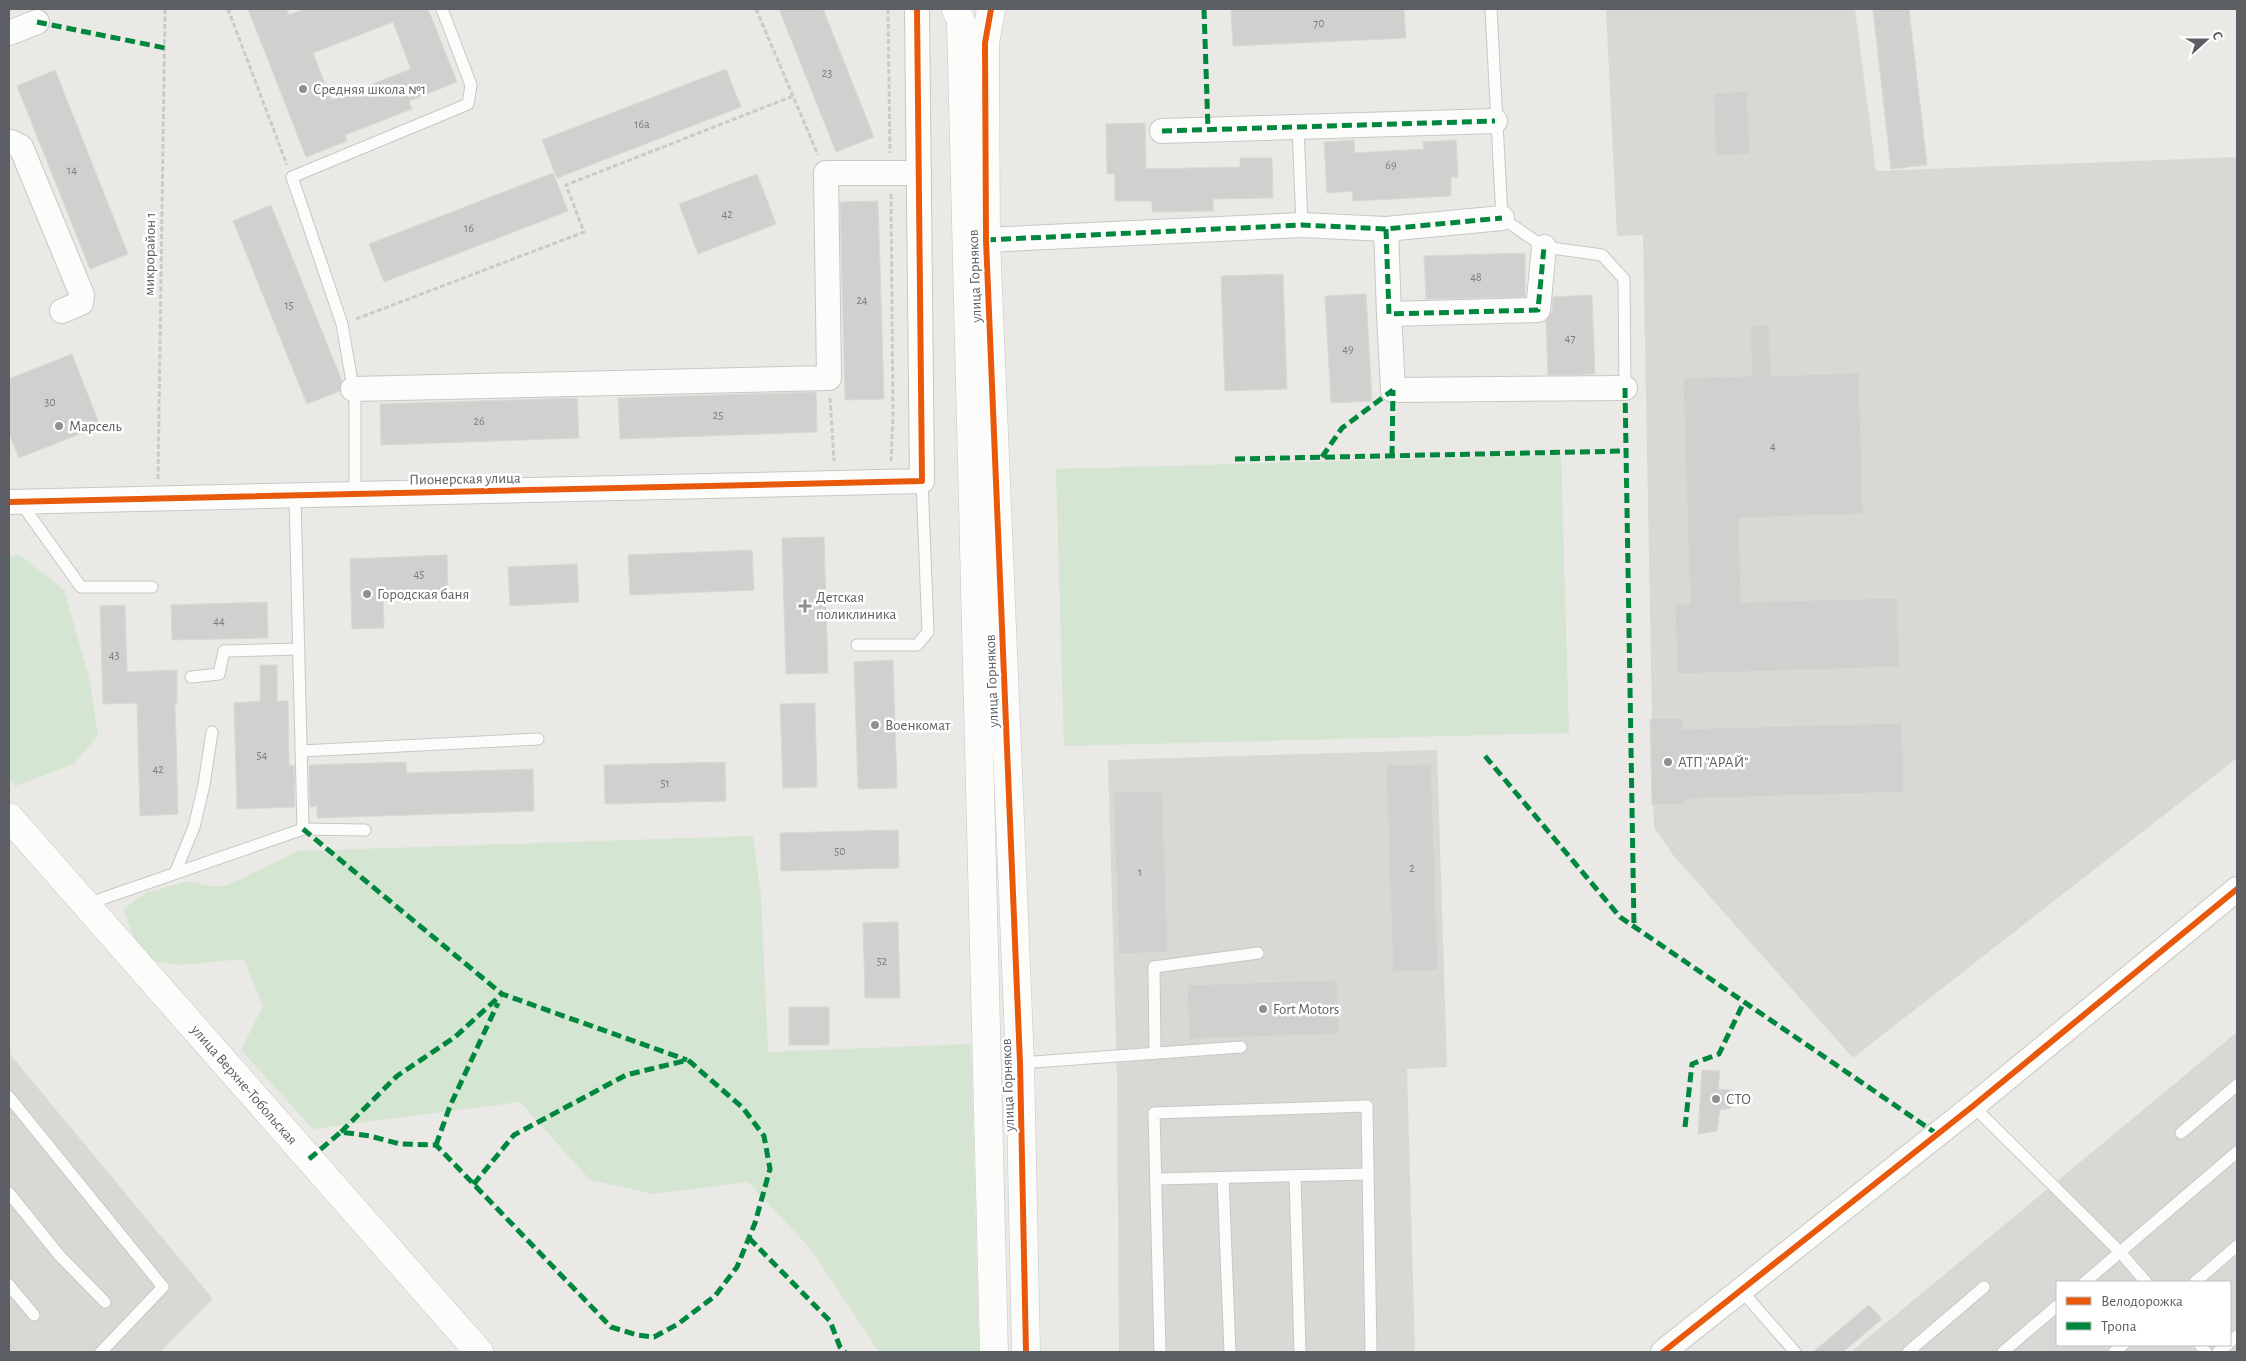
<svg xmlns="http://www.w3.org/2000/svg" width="2246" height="1361" font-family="'Alegreya Sans',sans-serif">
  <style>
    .industrial { fill: #dad8d5; fill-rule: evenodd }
    .green { fill: #d4e5d2 }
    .building { fill: #d1d0ce; stroke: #d9d8d4; fill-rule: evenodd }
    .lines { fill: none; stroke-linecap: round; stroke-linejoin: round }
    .service-casing { stroke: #c7c7c7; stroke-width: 13 }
    .minor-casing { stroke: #c7c7c7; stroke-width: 26 }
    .tertiary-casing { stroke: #c7c7c7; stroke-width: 29 }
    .path { stroke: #c8cbc9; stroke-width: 3; stroke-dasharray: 5 2.5; stroke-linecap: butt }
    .service { stroke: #fcfcfb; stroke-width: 11 }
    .minor { stroke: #fcfcfb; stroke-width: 24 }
    .tertiary { stroke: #fcfcfb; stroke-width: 28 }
    .quiet { stroke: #00873e; stroke-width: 5; stroke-dasharray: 10 5; stroke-linecap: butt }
    .cycleway-casing { stroke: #fff; stroke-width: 9 }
    .cycleway { stroke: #e8590c; stroke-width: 6 }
    .poi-dot { fill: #8d8f90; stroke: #fff; stroke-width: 2 }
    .labels { text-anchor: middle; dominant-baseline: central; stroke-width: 5; stroke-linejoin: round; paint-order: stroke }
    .number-label { font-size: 12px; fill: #7a7c7e }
    .poi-label { font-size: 15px; fill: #5b5e62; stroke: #fff; text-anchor: start }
    .street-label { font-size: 15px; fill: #5b5e62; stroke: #fff }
  </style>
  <rect width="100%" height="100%" fill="#eae9e5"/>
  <g class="industrial">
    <polygon points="1606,9 1855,9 1876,171 2237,157 2237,758 1853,1058 1673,855 1654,827 1643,235 1617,236"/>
    <polygon points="1437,750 1447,1067 1407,1069 1415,1352 1119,1352 1117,1076 1108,760"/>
    <path d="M2237 1032V1352H1851ZM2057 1282H2230V1345H2057Z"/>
    <polygon points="9,1053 213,1299 160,1352 9,1352"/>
  </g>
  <g class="green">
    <polygon points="1561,455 1569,733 1064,746 1056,469"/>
    <polygon points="20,555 64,590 90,682 98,735 74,764 15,786 9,779 9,556"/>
    <polygon points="753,836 761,896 768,1052 971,1044 979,1352 879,1352 809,1247 748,1182 654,1194 590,1180 520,1102 313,1129 241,1050 263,1006 244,959 181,965 143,960 123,909 146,893 188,881 213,887 228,885 298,851"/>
  </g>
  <g class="building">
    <path d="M248 9H286L289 15 305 9H428L457 82 409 101 412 109 345 135 347 141 306 157ZM393 22 411 69 331 100 313 53Z"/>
    <polygon points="779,9 823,9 874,137 836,152"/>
    <polygon points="1231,9 1404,9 1406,38 1233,46"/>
    <polygon points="1873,9 1909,9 1927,165 1891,169"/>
    <polygon points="726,69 741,107 557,178 542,140"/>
    <polygon points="55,70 128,254 90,269 17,86"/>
    <polygon points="1747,91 1750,154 1716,155 1713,93"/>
    <polygon points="1145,123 1146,169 1240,167 1240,158 1272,158 1273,198 1213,199 1213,211 1152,212 1152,201 1115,201 1115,174 1107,174 1106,124"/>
    <polygon points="1354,140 1355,153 1424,149 1423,142 1456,140 1458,177 1451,177 1451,196 1353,201 1352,191 1327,193 1324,142"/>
    <polygon points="553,173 568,211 384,282 369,244"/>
    <polygon points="757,174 776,224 698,254 679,204"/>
    <polygon points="878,201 884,399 845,400 840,202"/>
    <polygon points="271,205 342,381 340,391 307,404 233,221"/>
    <polygon points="1525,253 1525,297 1426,299 1424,256"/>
    <polygon points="1283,274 1287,389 1225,391 1221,276"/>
    <polygon points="1366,294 1372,401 1331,403 1325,296"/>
    <polygon points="1592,295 1595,374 1548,375 1546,321 1552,312 1553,297"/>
    <polygon points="1769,325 1771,376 1859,373 1863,514 1739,518 1741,602 1897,598 1899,667 1677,674 1675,604 1690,604 1683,378 1752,376 1750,326"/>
    <polygon points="72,354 100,426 19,458 9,433 9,379"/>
    <polygon points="816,392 817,432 620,439 618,398"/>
    <polygon points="577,398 579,438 381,445 380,404"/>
    <polygon points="824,537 828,673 786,674 782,538"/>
    <polygon points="752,550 754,590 630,595 628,555"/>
    <polygon points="447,555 448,591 383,592 384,628 352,629 350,559"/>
    <polygon points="577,564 579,602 510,606 508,567"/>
    <polygon points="267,602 268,638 172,640 171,605"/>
    <polygon points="125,605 127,672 177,670 177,703 175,703 178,814 140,816 137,703 103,704 100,606"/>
    <polygon points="893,660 897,788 858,789 854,662"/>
    <polygon points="260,665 277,665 277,701 288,701 289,766 294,765 295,807 237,809 234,703 260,701"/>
    <polygon points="815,703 817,787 783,788 780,704"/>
    <polygon points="1683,718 1683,729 1902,723 1904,792 1685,799 1686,804 1652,805 1650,719"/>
    <polygon points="406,762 407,773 533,769 534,811 317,818 317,806 310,807 309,765"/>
    <polygon points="725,762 726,801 605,804 604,765"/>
    <polygon points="1431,764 1438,970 1393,972 1386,765"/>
    <polygon points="1162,791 1168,952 1119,954 1113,792"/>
    <polygon points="898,830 899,868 781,871 780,833"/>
    <polygon points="898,922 900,998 865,998 863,923"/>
    <polygon points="1337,980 1339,1034 1189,1039 1187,985"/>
    <rect x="789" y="1007" width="40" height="38"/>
    <polygon points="1702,1070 1720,1071 1718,1089 1732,1090 1731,1108 1720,1110 1717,1131 1698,1134"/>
    <polygon points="1869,1305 1882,1319 1843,1352 1813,1352"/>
  </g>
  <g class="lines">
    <g class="service-casing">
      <g id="service">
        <polyline points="1491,9 1502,218 1544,247 1602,255 1624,279 1625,388"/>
        <polyline points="1298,127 1302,225"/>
        <polyline points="355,495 355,399 342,324 292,177 468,104 471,85 442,9"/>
        <polyline points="21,503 81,587 152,587"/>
        <polyline points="857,645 917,645 928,632 922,481"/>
        <polyline points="191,677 219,674 224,651 299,649"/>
        <polyline points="301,751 538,739"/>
        <polyline points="303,829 365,830"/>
        <polyline points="175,873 194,827 204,785 212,732"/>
        <polyline points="87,904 303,829 295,496"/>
        <polyline points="1155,1053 1154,967 1258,953"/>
        <polyline points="1020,1063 1241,1047"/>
        <polyline points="9,1097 163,1287 101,1352"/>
        <polyline points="1973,1106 2120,1252 2146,1282"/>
        <polyline points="2181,1133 2237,1085"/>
        <polyline points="1295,1176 1300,1352"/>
        <polyline points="1223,1178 1230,1352"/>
        <polyline points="1156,1179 1368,1174"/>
        <polyline points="9,1193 59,1255 105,1302"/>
        <polyline points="2085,1282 2237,1152"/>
        <polyline points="2195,1282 2237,1246"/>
        <polyline points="9,1285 34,1315"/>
        <polyline points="1741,1290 1795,1352"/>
        <polyline points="2230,1342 2237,1336"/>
        <polyline points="2200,1345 2206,1352"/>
        <polyline points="1160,1352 1154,1113 1367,1106 1371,1352"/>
        <polyline points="1908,1352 1984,1287"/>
        <polyline points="2003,1352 2057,1306"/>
        <polyline points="2114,1352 2123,1345"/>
        <polyline points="2218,1352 2227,1345"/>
      </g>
    </g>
    <g class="minor-casing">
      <g id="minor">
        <polyline points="9,33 37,22"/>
        <polyline points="1162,131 1495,121"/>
        <polyline points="9,143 11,142 21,147 82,295 81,303 62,311"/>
        <polyline points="1386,229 1389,314 1538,310 1544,247"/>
        <polyline points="986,240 1302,225 1386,229 1502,218"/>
        <polyline points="1389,314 1393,390 1625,388"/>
        <polyline points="353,389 829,378 826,173 919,173"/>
        <polyline points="9,502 922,481 917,9"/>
        <polyline points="1663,1352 1973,1106 2237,889"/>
      </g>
    </g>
    <g class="tertiary-casing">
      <g id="tertiary">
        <polyline points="956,9 961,21 994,1352"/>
        <polyline points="991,9 985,43 986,240 1020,1063 1026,1352"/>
        <polyline points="9,817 479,1352"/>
      </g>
    </g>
    <g class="path">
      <polyline points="228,9 287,165"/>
      <polyline points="756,9 818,155"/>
      <polyline points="888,9 890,153"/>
      <polyline points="891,194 893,417 891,461"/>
      <polyline points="356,319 584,232 566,185 793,96"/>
      <polyline points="830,398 834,461"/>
      <polyline points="158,479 165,9"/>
    </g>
    <use href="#service" class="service"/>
    <use href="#minor" class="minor"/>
    <use href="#tertiary" class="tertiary"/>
    <g class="quiet">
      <polyline points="1204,9 1208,129"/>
      <polyline points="37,22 165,48"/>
      <polyline points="1162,131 1495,121"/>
      <polyline points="1386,229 1389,314 1538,310 1544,247"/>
      <polyline points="986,240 1302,225 1386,229 1502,218"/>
      <polyline points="1625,388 1634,927"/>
      <polyline points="1392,456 1393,390"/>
      <polyline points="1322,457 1342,428 1393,390"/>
      <polyline points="1235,459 1626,451"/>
      <polyline points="1485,756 1620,917 1937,1134"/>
      <polyline points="303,829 502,994 687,1060"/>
      <polyline points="1685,1127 1692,1064 1719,1054 1744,1002"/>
      <polyline points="341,1132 397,1076 455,1037 502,994"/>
      <polyline points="436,1145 450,1106 498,1003"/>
      <polyline points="309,1159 341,1132 370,1136 400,1144 436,1145 611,1327 637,1335 654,1337 678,1324 715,1296 737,1267 755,1223 770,1169 764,1136 743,1108 688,1060 626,1075 514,1135 473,1185"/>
      <polyline points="749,1238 830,1321 840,1347 845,1352"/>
    </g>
    <g class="cycleway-casing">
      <g id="cycleway">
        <polyline points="991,9 985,43 986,240 1020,1063 1026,1352"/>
        <polyline points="9,502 922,481 917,9"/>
        <polyline points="1663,1352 1973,1106 2237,889"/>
      </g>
    </g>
    <use href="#cycleway" class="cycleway"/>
  </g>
  <g class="poi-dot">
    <circle cx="303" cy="89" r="5"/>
    <circle cx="59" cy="426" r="5"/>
    <circle cx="367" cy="594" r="5"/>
    <path d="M802.5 598.5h5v5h5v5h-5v5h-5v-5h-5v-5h5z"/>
    <circle cx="875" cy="725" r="5"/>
    <circle cx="1668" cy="762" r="5"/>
    <circle cx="1263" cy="1009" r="5"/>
    <circle cx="1716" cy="1099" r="5"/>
  </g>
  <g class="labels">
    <g class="number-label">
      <text x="1319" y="23">70</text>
      <text x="827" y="73">23</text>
      <text x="642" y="124">16а</text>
      <text x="1391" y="165">69</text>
      <text x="72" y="170">14</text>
      <text x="727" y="214">42</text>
      <text x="469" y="228">16</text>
      <text x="1476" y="277">48</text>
      <text x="862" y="300">24</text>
      <text x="289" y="305">15</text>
      <text x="1570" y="338">47</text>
      <text x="1348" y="349">49</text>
      <text x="50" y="402">30</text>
      <text x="718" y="415">25</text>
      <text x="479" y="421">26</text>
      <text x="1773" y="446">4</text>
      <text x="419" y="574">45</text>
      <text x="219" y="621">44</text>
      <text x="114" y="655">43</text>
      <text x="262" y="755">54</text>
      <text x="158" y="769">42</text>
      <text x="665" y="783">51</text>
      <text x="840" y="851">50</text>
      <text x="1412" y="868">2</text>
      <text x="1140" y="872">1</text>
      <text x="882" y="961">52</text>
    </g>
    <g class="poi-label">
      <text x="313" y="89">Средняя школа №1</text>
      <text x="69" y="426">Марсель</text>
      <text x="377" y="594">Городская баня</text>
      <text x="816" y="597">Детская<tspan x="816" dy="17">поликлиника</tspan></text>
      <text x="885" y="725">Военкомат</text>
      <text x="1678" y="762">АТП "АРАЙ"</text>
      <text x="1273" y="1009">Fort Motors</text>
      <text x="1726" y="1099">СТО</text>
    </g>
    <g class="street-label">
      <text transform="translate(150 254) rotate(-89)">микрорайон 1</text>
      <text transform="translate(975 276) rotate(-92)">улица Горняков</text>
      <text transform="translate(465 479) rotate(-1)">Пионерская улица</text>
      <text transform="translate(992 681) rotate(-92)">улица Горняков</text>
      <text transform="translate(244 1085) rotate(49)">улица Верхне-Тобольская</text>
      <text transform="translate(1008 1085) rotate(-92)">улица Горняков</text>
    </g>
  </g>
  <rect width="2246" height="1361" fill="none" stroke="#5b5e62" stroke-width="20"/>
  <rect x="2056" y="1281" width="175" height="65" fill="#ffffff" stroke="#bdbfc0"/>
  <rect x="2066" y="1297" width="25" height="8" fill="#e8590c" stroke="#bdbfc0"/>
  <text x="2101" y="1306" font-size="15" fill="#5b5e62">Велодорожка</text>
  <rect x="2066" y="1322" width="25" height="8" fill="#00873e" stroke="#bdbfc0"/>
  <text x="2101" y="1331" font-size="15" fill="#5b5e62">Тропа</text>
  <g transform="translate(2206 40) rotate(69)" stroke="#ffffff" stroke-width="4" paint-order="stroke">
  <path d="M0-4L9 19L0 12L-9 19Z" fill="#5b5e62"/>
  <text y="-8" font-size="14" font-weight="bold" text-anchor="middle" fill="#5b5e62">С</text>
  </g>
</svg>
